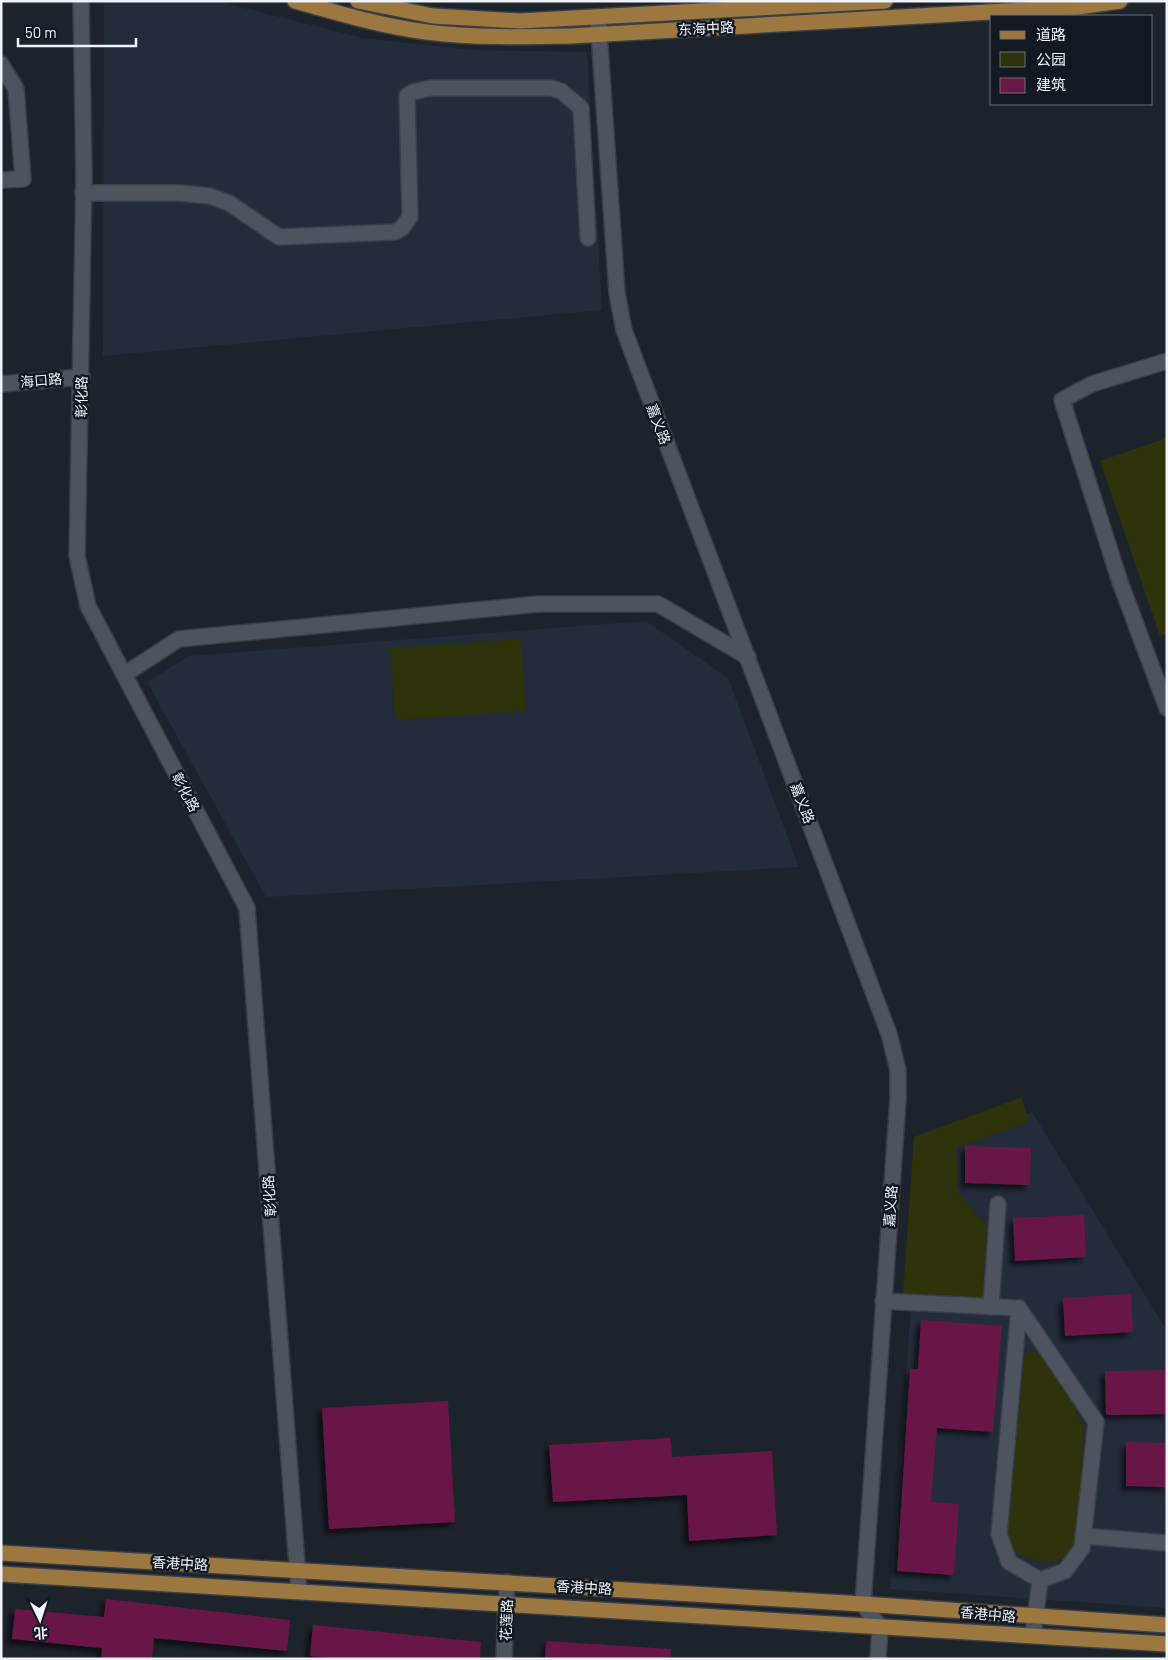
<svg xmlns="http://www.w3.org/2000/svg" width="1168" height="1660" font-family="Barlow,'Noto Sans SC',sans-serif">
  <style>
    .built { fill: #232c3a }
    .green { fill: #2e330c }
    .building { fill: #681746; filter: url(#shadow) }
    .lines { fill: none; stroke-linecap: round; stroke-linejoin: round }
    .minor-casing { stroke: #3a3f46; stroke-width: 18 }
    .major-casing { stroke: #3a3f46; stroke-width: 18 }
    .minor { stroke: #4d545d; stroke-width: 15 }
    .major { stroke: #9d7740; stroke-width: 15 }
    .labels { text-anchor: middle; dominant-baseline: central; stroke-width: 5; stroke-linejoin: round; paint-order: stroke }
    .street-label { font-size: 14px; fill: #eff3f9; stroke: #131921 }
  </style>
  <defs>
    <filter id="shadow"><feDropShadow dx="-4.5" dy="4.5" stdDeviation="2.5" flood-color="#0009"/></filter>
  </defs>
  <rect width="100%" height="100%" fill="#1d232b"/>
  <g class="built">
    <polygon points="104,1 217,1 363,38 469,50 587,52 602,310 103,356"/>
    <polygon points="646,621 728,678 799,867 266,897 147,682 189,656"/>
    <polygon points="1032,1112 1167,1331 1167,1608 890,1589 923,1146"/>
  </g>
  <g class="green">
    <polygon points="1167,438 1167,634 1160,636 1100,461"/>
    <polygon points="521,639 526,711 395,720 390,648"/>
    <polygon points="1022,1097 1029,1122 956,1148 958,1192 986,1226 983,1298 903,1294 914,1137"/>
    <path d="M1025 1352H1049L1084 1428 1076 1546C1055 1570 1037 1563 1012 1550L1007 1533Z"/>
  </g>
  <g class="building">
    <polygon points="965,1146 1031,1148 1030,1185 965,1183"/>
    <polygon points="1084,1215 1086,1257 1015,1261 1013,1218"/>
    <polygon points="1131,1294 1133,1332 1065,1336 1063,1298"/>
    <polygon points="921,1320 1002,1326 993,1432 937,1428 931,1502 959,1504 954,1575 897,1571 910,1369 918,1369"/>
    <polygon points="1167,1370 1167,1414 1106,1415 1105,1371"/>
    <polygon points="448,1401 455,1522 329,1529 322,1408"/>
    <polygon points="671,1438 672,1457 772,1451 777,1535 689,1541 687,1495 553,1502 549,1445"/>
    <polygon points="1126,1442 1167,1443 1167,1487 1126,1486"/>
    <polygon points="106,1599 290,1620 287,1651 154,1638 152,1659 101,1659 102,1648 12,1639 15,1609 104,1617"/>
    <polygon points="313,1625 481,1642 480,1659 336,1659 310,1656"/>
    <polygon points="546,1641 671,1649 671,1659 545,1659"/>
  </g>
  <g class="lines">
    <g class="minor-casing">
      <g id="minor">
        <polyline points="81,1 84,177 77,556 88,606 247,908 299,1591"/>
        <polyline points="598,18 617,293 624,330 889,1034 898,1070 898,1099 863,1604 880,1627 878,1659"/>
        <polyline points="1,64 16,89 23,179 1,180"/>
        <polyline points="83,193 180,193 210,196 229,203 279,237 395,232 402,228 410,217 407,96 413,92 430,88 551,88 561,91 581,108 588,238"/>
        <polyline points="1167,361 1092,384 1062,400 1120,582 1167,708"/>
        <polyline points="1,384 82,377"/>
        <polyline points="125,674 179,639 539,604 658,604 748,657"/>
        <polyline points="883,1301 1019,1308 1096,1422 1082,1548 1065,1571 1040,1580 1033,1636"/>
        <polyline points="991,1307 998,1204"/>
        <polyline points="1019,1308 999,1534 1009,1562 1040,1580"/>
        <polyline points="1083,1536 1167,1543"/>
        <polyline points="504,1659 507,1582"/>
      </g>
    </g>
    <g class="major-casing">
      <g id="major">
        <path d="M295 1C338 13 381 26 426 32 474 38 522 37 571 36L1077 7 1120 1"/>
        <polyline points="358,1 433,16 520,21 885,1"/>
        <polyline points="1,1553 863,1604 1167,1625"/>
        <polyline points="1,1574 1167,1644"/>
      </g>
    </g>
    <use href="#minor" class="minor"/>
    <use href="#major" class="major"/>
  </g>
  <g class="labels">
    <g class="street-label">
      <text transform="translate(706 28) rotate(-3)">东海中路</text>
      <text transform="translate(41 380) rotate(-5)">海口路</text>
      <text transform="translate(81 397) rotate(-89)">彰化路</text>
      <text transform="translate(659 424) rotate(69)">嘉义路</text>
      <text transform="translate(186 792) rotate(62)">彰化路</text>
      <text transform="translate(803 803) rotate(69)">嘉义路</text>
      <text transform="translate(269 1196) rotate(-94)">彰化路</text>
      <text transform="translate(890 1206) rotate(-86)">嘉义路</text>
      <text transform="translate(180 1563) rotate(3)">香港中路</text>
      <text transform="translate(584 1587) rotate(3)">香港中路</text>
      <text transform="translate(988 1614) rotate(5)">香港中路</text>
      <text transform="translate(506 1620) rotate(-88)">花莲路</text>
    </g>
  </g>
  <rect width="1168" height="1660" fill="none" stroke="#eff3f9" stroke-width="5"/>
  <rect x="990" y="15" width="162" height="90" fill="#131921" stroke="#6b7077"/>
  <rect x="1000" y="31" width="25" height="8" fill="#9d7740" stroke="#6b7077"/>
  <text x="1036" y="40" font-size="15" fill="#eff3f9">道路</text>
  <rect x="1000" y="52" width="25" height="15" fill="#2e330c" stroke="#6b7077"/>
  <text x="1036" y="65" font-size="15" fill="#eff3f9">公园</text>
  <rect x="1000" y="78" width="25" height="15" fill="#681746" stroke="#6b7077"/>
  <text x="1036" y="90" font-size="15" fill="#eff3f9">建筑</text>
  <g transform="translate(40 1620) rotate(176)" stroke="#131921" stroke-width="4" paint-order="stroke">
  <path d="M0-4L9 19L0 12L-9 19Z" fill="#eff3f9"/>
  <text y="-8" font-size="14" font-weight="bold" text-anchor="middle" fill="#eff3f9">北</text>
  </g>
  <path d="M18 38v8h118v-8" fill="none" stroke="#eff3f9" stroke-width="2.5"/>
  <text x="25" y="38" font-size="15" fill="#eff3f9" stroke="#131921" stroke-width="4" paint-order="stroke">50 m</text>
</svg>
